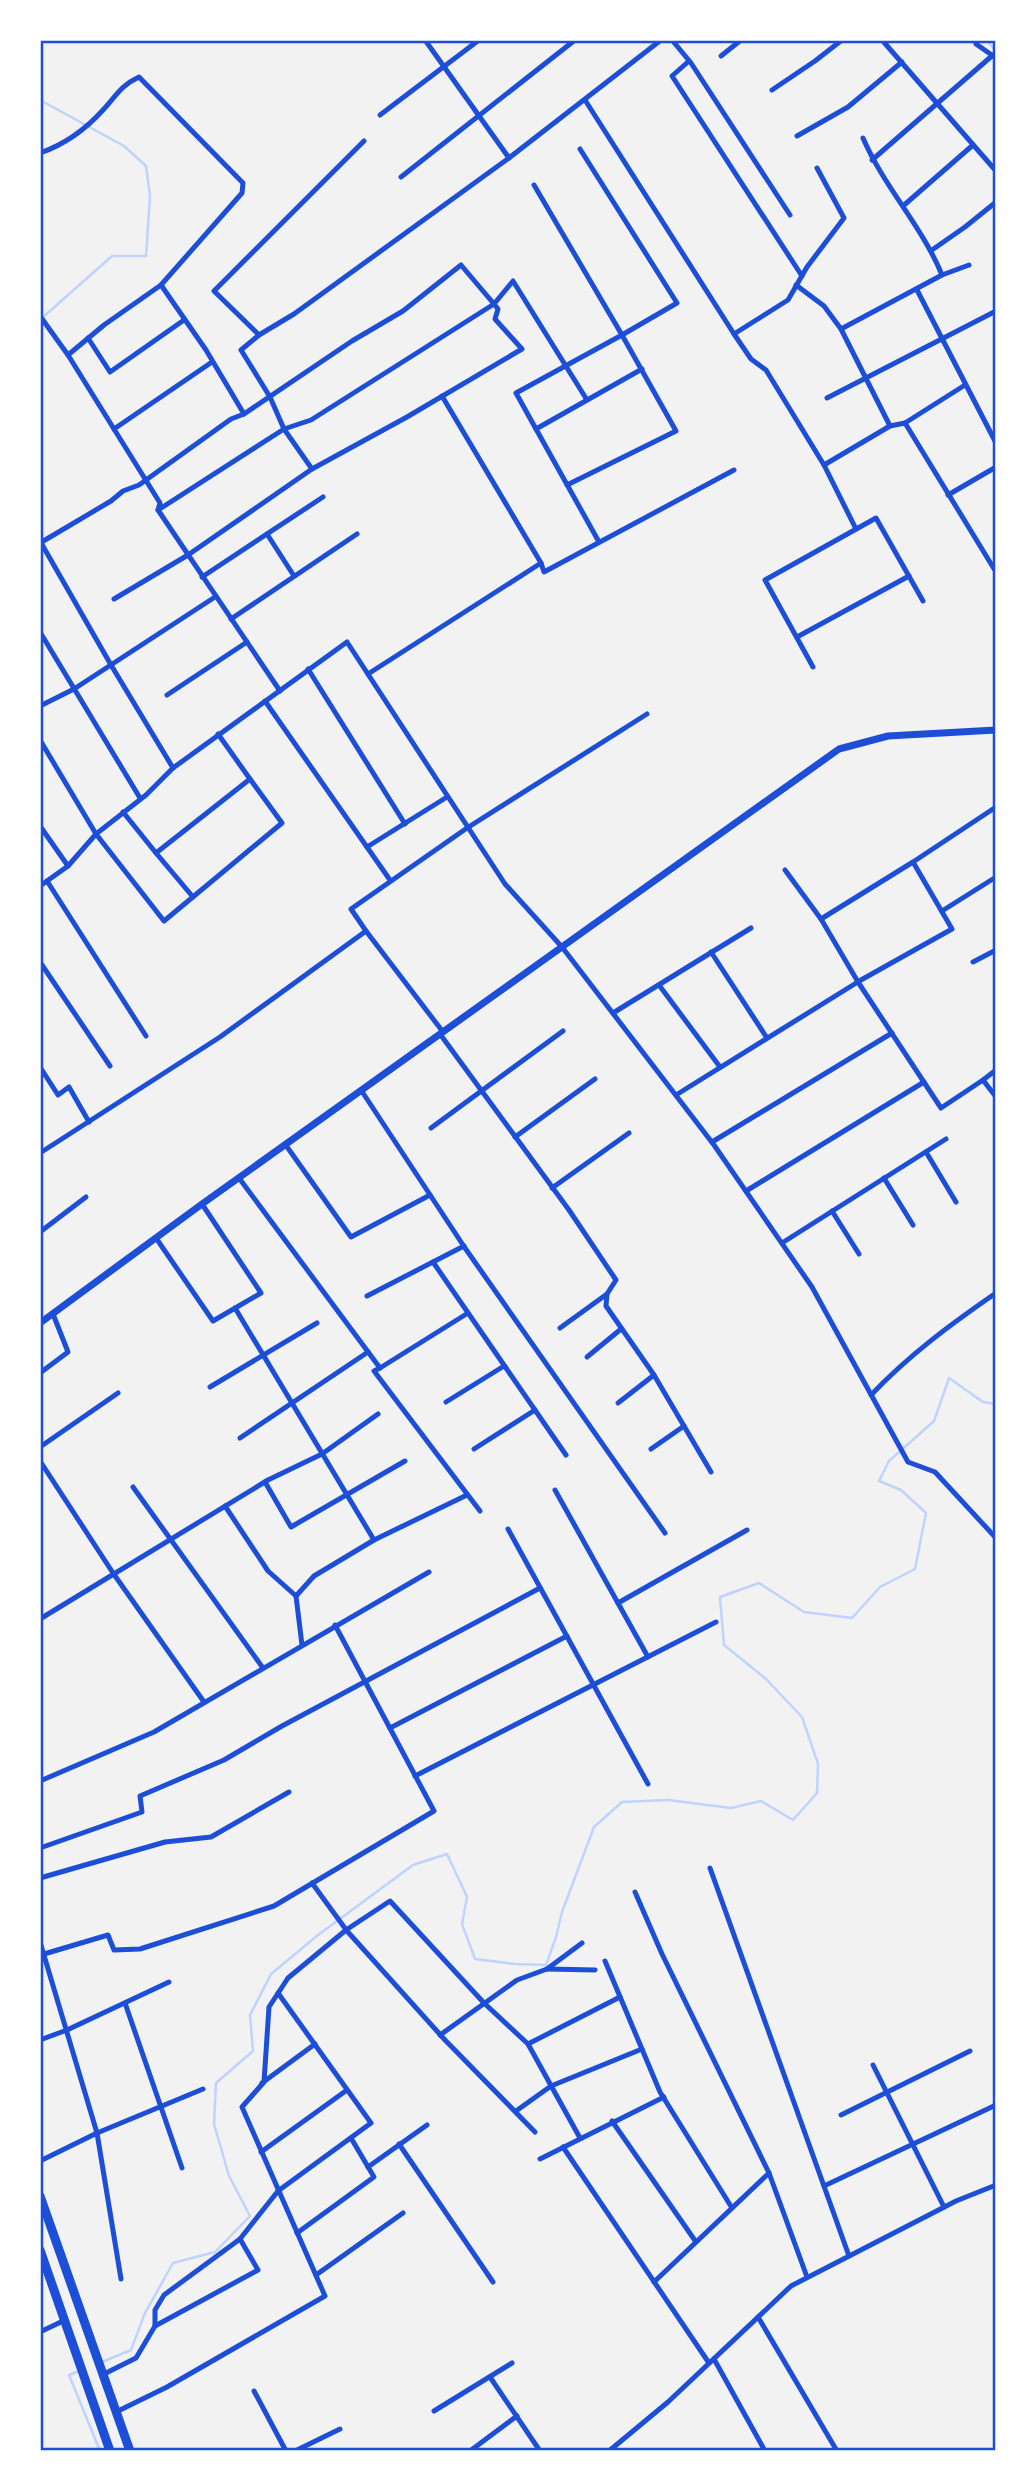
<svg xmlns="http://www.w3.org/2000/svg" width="1036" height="2491" font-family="'Golos Text',sans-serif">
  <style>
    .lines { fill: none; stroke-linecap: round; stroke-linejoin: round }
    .stream { stroke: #bfd3fe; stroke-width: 2.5 }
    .minor { stroke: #1d4ed8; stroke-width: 5 }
    .tertiary { stroke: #1d4ed8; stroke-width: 7 }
    .trunk { stroke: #1d4ed8; stroke-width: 9 }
    .neatline { fill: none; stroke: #1d4ed8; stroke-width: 2.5 }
  </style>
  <rect width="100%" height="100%" fill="#f2f2f2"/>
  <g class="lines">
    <g class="stream">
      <polyline points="986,40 996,51"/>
      <polyline points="40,100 124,146 146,166 150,196 146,256 112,256 42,318"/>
      <polyline points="102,2362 131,2350 145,2313 173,2263 215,2252 250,2216 229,2176 214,2124 216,2083 253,2051 250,2015 271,1974 318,1935 413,1865 447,1854 467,1897 462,1924 475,1959 515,1964 546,1965 556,1937 562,1912 594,1827 622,1802 668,1800 731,1808 761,1801 793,1820 817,1793 818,1764 802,1717 766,1679 724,1645 720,1597 759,1583 804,1612 852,1618 880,1587 915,1569 926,1513 901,1490 879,1481 889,1461 934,1421 949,1378 983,1402 996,1404"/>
      <polyline points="79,2371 69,2375 100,2451"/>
    </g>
    <g class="minor">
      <polyline points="425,40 509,158"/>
      <polyline points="672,40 691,63 790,215"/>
      <polyline points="882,40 996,171"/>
      <polyline points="976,44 996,58"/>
      <polyline points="721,56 741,40"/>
      <polyline points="689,61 672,76 802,276"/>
      <polyline points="772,90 815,61 842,40"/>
      <polyline points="585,100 734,334 751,359 766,370 824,465 856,529"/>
      <polyline points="380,115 479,40"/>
      <polyline points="797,136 848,107 902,62"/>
      <path d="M863 138C884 187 922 226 942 275"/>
      <path d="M40 153C66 144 85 130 103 110 117 95 120 86 139 77L243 183 242 193 161 285 104 325 68 355"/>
      <polyline points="872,160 993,55"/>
      <polyline points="401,177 575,40"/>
      <polyline points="534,185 622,335 516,393 536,429"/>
      <polyline points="903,206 973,145"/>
      <polyline points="932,250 965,227 996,202"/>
      <polyline points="796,285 824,306 841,329 890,426"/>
      <polyline points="917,290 996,443"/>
      <polyline points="40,316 68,355 160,503 158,510 280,691"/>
      <polyline points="841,329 942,275 969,265"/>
      <polyline points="734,334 788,300 807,267 844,218 817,168"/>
      <polyline points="259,335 214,291 364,141"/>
      <polyline points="88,338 110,372 184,320"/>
      <polyline points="827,398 996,311"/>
      <polyline points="905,423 996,572"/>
      <polyline points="114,429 212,362"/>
      <polyline points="824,465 890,426 905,423 965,385"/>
      <polyline points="312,469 407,417 522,349 495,319 498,309 494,304 513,281 587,400"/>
      <polyline points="567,485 676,431 622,335 677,303 580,149"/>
      <polyline points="948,495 996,467"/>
      <polyline points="158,510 284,429 311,420 494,304 461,265 403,311 352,341 244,414"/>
      <polyline points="267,534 294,576"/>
      <polyline points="40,541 111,665 173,768"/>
      <polyline points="599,542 536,429 642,369"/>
      <polyline points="40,543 111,501 123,491 139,485 231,419 244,414 206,350 161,285"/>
      <polyline points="541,563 544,572 734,470"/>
      <polyline points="202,577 323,497"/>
      <polyline points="114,599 188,555 312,469 284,429 270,397 241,350 259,335 294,314 509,158 661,40"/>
      <polyline points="231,619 357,534"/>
      <polyline points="40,632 140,798"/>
      <polyline points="797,637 909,576"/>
      <polyline points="813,667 765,580 876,518 923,601"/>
      <polyline points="308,669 405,824"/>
      <polyline points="368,674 541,563 442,396"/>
      <polyline points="167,695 247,642"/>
      <polyline points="265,701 390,880"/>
      <polyline points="40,706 74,689 215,597"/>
      <polyline points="40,740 96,834 164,921 282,823 250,779"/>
      <polyline points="123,812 156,853 250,779 218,734"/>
      <polyline points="40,826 68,866"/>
      <polyline points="367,847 447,797"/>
      <polyline points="156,853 193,897"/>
      <polyline points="913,862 996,807"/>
      <polyline points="785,870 821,919 858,982 941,1108 983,1080 996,1097"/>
      <polyline points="47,881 146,1036"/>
      <polyline points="40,886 68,866 96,834 146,795 173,768 347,642 505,884 562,947 714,1145 812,1287 908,1462 935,1472 996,1538"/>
      <polyline points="942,911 996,877"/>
      <polyline points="366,931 351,909 467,828 647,714"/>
      <polyline points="711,952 767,1038"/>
      <polyline points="40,962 110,1066"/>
      <polyline points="973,962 996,950"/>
      <polyline points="659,985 720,1067"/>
      <polyline points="613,1013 751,928"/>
      <polyline points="440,1034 569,1210 616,1280 607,1294 606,1306 654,1375 711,1472"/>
      <polyline points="40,1067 58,1095 69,1087 89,1122"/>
      <polyline points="983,1080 996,1070"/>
      <polyline points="361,1090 465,1248 665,1533"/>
      <polyline points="676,1095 861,980 952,929 913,862 821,919"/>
      <polyline points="431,1128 563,1031"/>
      <polyline points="515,1137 595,1079"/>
      <polyline points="712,1142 892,1033"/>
      <polyline points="285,1144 351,1237 430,1195"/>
      <polyline points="926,1152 956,1202"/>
      <polyline points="40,1153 220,1037 366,931 443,1032"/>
      <polyline points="239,1178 380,1368 374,1371 480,1511"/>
      <polyline points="884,1178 913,1225"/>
      <polyline points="552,1188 629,1133"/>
      <polyline points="746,1191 924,1082"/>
      <polyline points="832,1211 859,1254"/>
      <polyline points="40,1232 86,1197"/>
      <polyline points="156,1238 213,1321 261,1293 202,1204"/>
      <polyline points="782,1243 946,1139"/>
      <polyline points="433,1262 566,1455"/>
      <polyline points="367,1296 464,1246"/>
      <polyline points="235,1308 374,1540"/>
      <polyline points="560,1328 607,1294"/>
      <polyline points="587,1357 621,1329"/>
      <polyline points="380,1368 468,1313"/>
      <polyline points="40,1373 68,1352 53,1314"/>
      <polyline points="210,1387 317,1323"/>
      <path d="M871 1395C909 1355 951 1324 996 1293"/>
      <polyline points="446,1402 504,1366"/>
      <polyline points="618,1403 654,1375"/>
      <polyline points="240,1438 368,1352"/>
      <polyline points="40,1447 118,1393"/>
      <polyline points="474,1449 535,1410"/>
      <polyline points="651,1449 684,1426"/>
      <polyline points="40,1461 113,1573 204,1702"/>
      <polyline points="265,1482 291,1527 405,1461"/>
      <polyline points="133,1487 263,1668"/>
      <polyline points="555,1490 648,1657"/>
      <polyline points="225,1506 268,1571 296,1596 302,1645"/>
      <polyline points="508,1529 648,1784"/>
      <polyline points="296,1596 314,1576 374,1540 467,1495"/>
      <polyline points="618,1603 747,1530"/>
      <polyline points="40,1619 268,1480 322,1454 378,1414"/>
      <polyline points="390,1728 567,1636"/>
      <polyline points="415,1776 716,1622"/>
      <polyline points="40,1781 154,1732 429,1572"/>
      <polyline points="40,1848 142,1812 140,1796 224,1760 282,1726 540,1588"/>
      <polyline points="710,1868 849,2256"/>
      <polyline points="40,1878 165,1842 211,1837 289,1792"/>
      <polyline points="312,1883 347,1931 445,2040 535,2132"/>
      <polyline points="635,1892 662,1954 769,2173 807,2277"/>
      <polyline points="40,1942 97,2133 121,2279"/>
      <polyline points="44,1954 108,1935 114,1950 140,1949 274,1906 434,1811 335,1625"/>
      <polyline points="605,1961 660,2092 732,2208"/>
      <polyline points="547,1969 595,1970"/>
      <polyline points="125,2003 182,2168"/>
      <polyline points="440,2035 517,1980 547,1969 582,1943"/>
      <polyline points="40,2040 67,2030 169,1982"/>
      <polyline points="528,2044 620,1997"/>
      <polyline points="873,2065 944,2207"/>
      <polyline points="262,2083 315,2044"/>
      <polyline points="516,2111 551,2086 642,2049"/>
      <polyline points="841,2115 970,2051"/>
      <polyline points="612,2121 696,2242"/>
      <polyline points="399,2144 493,2282"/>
      <polyline points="563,2147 709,2363"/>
      <polyline points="261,2152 347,2090"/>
      <polyline points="540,2159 664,2097"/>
      <polyline points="40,2161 97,2133 203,2089"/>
      <polyline points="368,2167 427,2125"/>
      <polyline points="824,2186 996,2105"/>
      <polyline points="297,2233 374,2177 351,2138"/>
      <polyline points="316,2275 403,2213"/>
      <polyline points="654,2282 769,2173"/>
      <polyline points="758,2317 837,2451"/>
      <polyline points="155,2326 155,2310 164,2295 240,2239 278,2191 371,2123 278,1993"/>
      <polyline points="40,2332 65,2320"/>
      <polyline points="714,2359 765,2451"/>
      <polyline points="102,2375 136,2358 155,2326 258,2270 240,2239"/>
      <polyline points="490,2377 540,2451"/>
      <polyline points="254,2391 286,2451"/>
      <polyline points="434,2411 512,2363"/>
      <polyline points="116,2412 167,2387 325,2296 242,2107 264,2082 269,2007 288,1978 346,1930 390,1901 484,2003 528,2044 580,2138"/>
      <polyline points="295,2451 340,2429"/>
      <polyline points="470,2451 517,2416"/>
      <polyline points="609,2451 668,2402 791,2286 956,2201 996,2185"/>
    </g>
    <polyline class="tertiary" points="40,1323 202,1204 839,749 888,736 996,730"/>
    <g class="trunk">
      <polyline points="40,2196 130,2451"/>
      <polyline points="40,2250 110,2451"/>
    </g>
  </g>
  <rect width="1036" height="2491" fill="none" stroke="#ffffff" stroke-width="84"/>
  <rect x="42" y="42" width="952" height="2407" class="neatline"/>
</svg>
